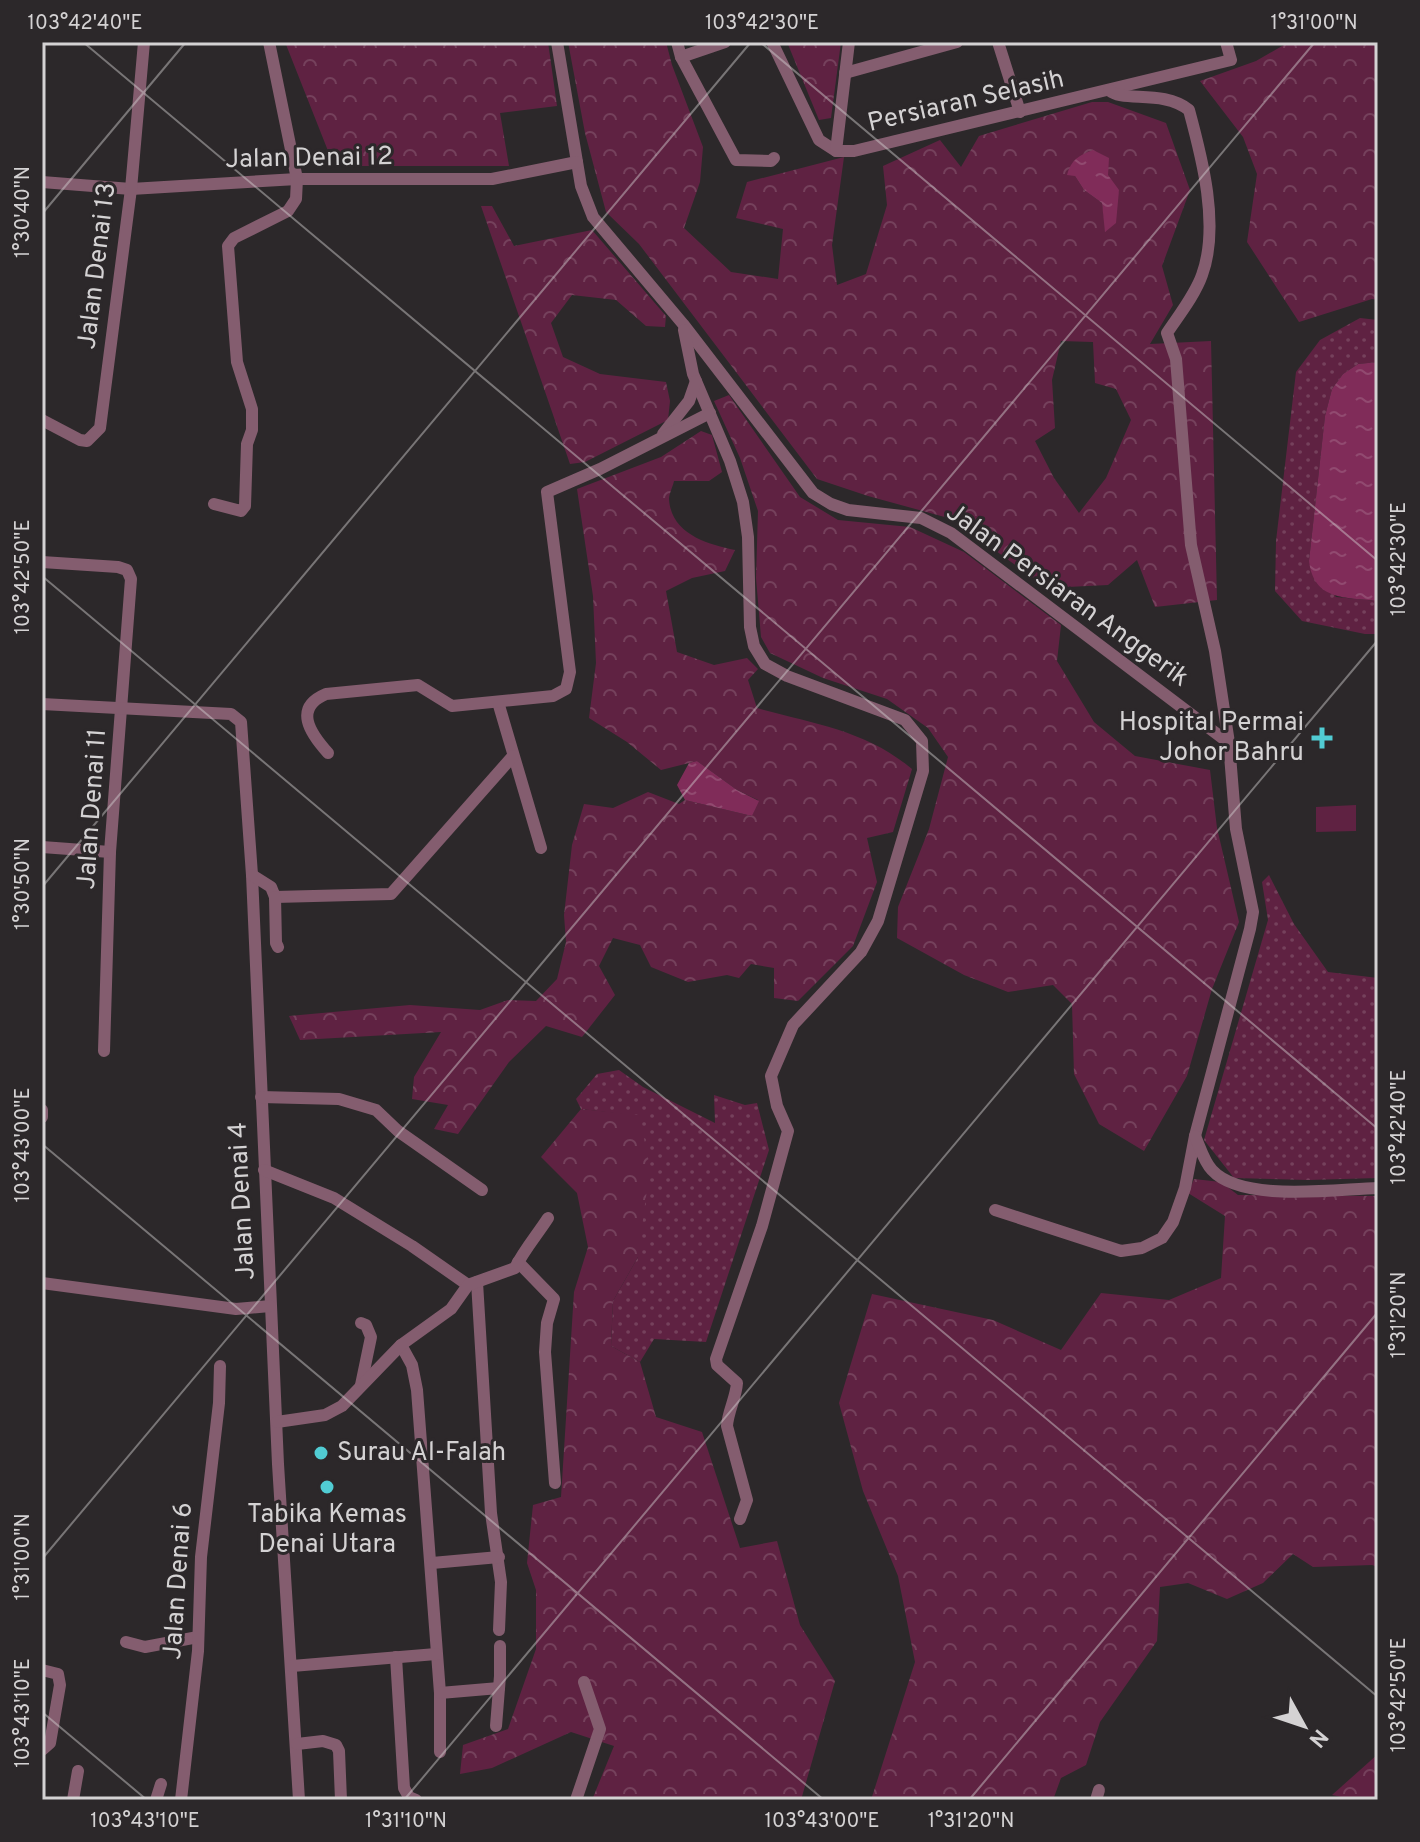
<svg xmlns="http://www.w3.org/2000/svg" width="1420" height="1842" font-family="Overpass,sans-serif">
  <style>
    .grass { fill: url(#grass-dots) }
    .forest { fill: url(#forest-crowns); fill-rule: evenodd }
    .garden { fill: #5f2242 }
    .water { fill: url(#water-ripples) }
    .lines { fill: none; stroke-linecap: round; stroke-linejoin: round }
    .minor { stroke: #845d6f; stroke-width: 12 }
    .ticks { fill: none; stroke: #d4d2d3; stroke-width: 2; stroke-opacity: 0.45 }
    .poi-dot { fill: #51ccd3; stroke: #2c282a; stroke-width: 3 }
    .labels { text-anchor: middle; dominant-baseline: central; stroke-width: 6; stroke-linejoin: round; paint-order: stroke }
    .street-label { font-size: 26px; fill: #d4d2d3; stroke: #2c282a }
    .poi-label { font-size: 26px; fill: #d4d2d3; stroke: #2c282a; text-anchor: end }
    .neatline { fill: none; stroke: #d4d2d3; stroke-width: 3 }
    .ticks-label { font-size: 20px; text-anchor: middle; fill: #d4d2d3 }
  </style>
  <defs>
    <pattern id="grass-dots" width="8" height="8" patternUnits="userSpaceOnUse" patternTransform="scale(2)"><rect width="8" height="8" fill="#5f2242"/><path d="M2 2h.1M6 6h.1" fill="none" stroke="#75415c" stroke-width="1.8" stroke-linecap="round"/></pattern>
    <pattern id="forest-crowns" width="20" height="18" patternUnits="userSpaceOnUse" patternTransform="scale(2)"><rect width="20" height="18" fill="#5f2242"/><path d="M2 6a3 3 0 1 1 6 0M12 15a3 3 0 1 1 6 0" fill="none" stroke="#75415c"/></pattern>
    <pattern id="water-ripples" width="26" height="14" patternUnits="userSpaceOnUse" patternTransform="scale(2)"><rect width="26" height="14" fill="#802c59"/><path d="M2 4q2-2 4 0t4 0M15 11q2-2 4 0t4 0" fill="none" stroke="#914a70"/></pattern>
  </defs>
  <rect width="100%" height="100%" fill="#2c282a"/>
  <g class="grass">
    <polygon points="1360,318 1378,320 1378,362 1358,364 1343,374 1332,389 1325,416 1309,561 1336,597 1378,601 1378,634 1365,634 1302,621 1275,591 1276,541 1296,372 1320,340"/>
    <polygon points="1269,875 1294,924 1328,972 1378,978 1378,1178 1308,1180 1234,1178 1204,1140 1268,920 1262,882"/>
    <polygon points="619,1070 643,1087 715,1123 714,1095 745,1105 757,1103 769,1150 706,1342 654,1339 640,1362 611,1346 613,1301 638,1257 639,1116 581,1109 576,1099 597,1074"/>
  </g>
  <g class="forest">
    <polygon points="285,42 548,42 557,106 500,113 509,166 334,166"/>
    <path d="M568 42H666L672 65 703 147 700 182 684 228 731 272 778 279 783 229 736 218 747 182 844 157 832 245 837 285 866 274 887 205 883 166 940 140 961 167 979 136 1092 102H1108L1166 123 1190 190 1162 266 1173 305 1150 344 1211 341 1217 600 1155 607 1137 560 1108 585 1047 588 952 519 868 496 817 479 639 244 606 212 585 133ZM1075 176 1119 190 1106 231 1102 203 1084 190ZM1061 341 1093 342 1095 383 1116 389 1131 420 1106 478 1079 513 1054 478 1035 441 1055 428 1052 380Z"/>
    <polygon points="787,42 841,42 831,118 819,120"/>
    <polygon points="1289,42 1378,42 1378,300 1372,299 1299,322 1247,242 1257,174 1243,137 1200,81 1256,61"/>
    <polygon points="481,206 492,206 514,246 592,230 666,316 665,327 646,326 616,300 572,295 551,323 563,357 600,374 666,382 670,401 668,420 585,462 570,464"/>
    <polygon points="729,395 800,497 838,520 910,527 964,552 1061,625 1057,661 1094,722 1135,756 1210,770 1217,828 1239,922 1212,989 1187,1076 1144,1151 1099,1124 1074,1074 1072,1004 1053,985 1008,992 964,975 897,938 898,907 929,829 948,757 928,728 887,699 823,678 770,653 761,637 756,578 758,511 740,458 714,401"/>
    <path d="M701 431 712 435 722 472 709 481H674C673 486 669 494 669 499 671 534 707 544 735 550L725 571 692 578 666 591 677 652 714 665 747 658 758 669 748 680 757 708C814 724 866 730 912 769L893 832 867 838 877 882 853 946 798 1001 774 998V968L751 964 739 978 727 975 688 982 651 967 640 945 613 938 599 966 615 995 582 1037 546 1026 509 1062 458 1134 434 1129 448 1105 412 1099 414 1077 441 1032 300 1040 289 1016 410 1005 480 1010 508 1000 536 1001 557 979 566 942 564 915 572 845 584 804 613 808 648 792 679 804 685 800 752 816 758 800 737 790 697 761 661 770 627 742 589 718 596 663 593 596 577 489 661 457Z"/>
    <polygon points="581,1109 639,1115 650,1167 638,1257 613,1301 611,1346 640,1362 656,1417 702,1432 740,1548 777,1541 800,1625 835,1681 801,1800 592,1800 614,1746 571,1732 492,1768 460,1774 463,1745 508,1729 536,1649 536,1590 527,1563 533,1505 561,1497 574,1292 588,1247 577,1193 541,1157"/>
    <polygon points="1194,1179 1221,1182 1238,1195 1378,1196 1378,1567 1372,1565 1313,1567 1293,1554 1263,1583 1227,1599 1188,1583 1160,1587 1157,1641 1100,1722 1086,1765 1061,1778 1053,1800 871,1800 915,1662 898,1576 863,1491 839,1403 872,1294 993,1320 1061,1350 1101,1293 1169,1300 1221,1278 1225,1216 1188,1193"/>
    <polygon points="1378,1754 1378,1800 1355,1800 1332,1795"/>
  </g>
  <polygon class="garden" points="1356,805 1356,831 1316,832 1316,807"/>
  <g class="water">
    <path d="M1093 150 1109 158 1108 175 1119 190 1116 223 1105 232 1102 203 1084 190 1075 176 1067 175C1071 160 1079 155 1093 150Z"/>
    <path d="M1378 362V601C1345 597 1314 601 1309 561L1325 416 1332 389 1343 374 1358 364Z"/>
    <polygon points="697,761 737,790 759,801 752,816 685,800 677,785 689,763"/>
  </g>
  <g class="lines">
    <g class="minor">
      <polyline points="557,42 581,186 593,217 683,324 813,493 831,504 848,510 921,518 951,533 1229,743 1236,829 1253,912 1250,929 1195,1136 1185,1188 1173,1222 1162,1238 1142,1248 1121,1251 995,1210"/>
      <polyline points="677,42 681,57 736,160 771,161 774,158"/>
      <polyline points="772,42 819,140 836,151 854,151 1231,60 1226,42"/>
      <polyline points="998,42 1020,112"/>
      <polyline points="681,57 725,42"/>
      <polyline points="845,73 957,42"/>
      <path d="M1109 90C1122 103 1163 89 1189 110 1202 158 1220 226 1202 275 1195 295 1179 315 1167 333L1176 359 1191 545 1215 651 1229 743"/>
      <polyline points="836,151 849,42"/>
      <polyline points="42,182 131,189 297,179 492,179 577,162"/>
      <path d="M684 330 693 374 730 461 743 502 748 537 750 627 754 646 765 664 787 676 905 720 922 741 923 771 878 921 861 952 793 1025 771 1076 777 1106 788 1131 762 1226 716 1359 717 1365 737 1383C736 1398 728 1411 727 1426L747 1500 740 1519"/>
      <polyline points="42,420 80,440 87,441 100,428 131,189 144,42"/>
      <polyline points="663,434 689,401 696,381"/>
      <polyline points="214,504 241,511 245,506 247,444 252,430 252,409 237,362 228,246 234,238 288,211 296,199 297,179 269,42"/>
      <polyline points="42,562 118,567 127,570 131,579 110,852 104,1051"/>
      <polyline points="498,702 541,848"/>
      <polyline points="42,704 231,714 241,722 252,875 278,1464 299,1800"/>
      <path d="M328 753C310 733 293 708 326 694L418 685 452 706 553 696 566 689 570 672 547 492 600 469 710 413"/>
      <polyline points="42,847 110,852"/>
      <polyline points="252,875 271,887 275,897 391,894 513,756"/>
      <polyline points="275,897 276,943 278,947"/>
      <polyline points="261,1097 339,1099 376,1110 398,1131 482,1190"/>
      <polyline points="42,1110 42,1117"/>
      <path d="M1195 1136C1200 1147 1204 1162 1212 1170 1242 1203 1335 1189 1378 1188"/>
      <polyline points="264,1170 334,1198 412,1246 468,1285"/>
      <polyline points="518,1262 554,1299 547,1323 545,1352 555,1483"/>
      <polyline points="477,1282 491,1513 501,1582 499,1630"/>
      <polyline points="42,1283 236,1309 270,1306"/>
      <polyline points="401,1345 412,1365 417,1390 440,1693 440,1752"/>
      <polyline points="361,1385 371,1337 366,1325 361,1323"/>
      <path d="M277 1422 325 1415 342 1406 401 1345 451 1309 468 1285 515 1268C524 1250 537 1235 548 1218"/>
      <polyline points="432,1563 499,1557"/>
      <polyline points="126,1642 145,1647 198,1637"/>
      <polyline points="396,1657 404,1788 409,1797 416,1800"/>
      <polyline points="292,1666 436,1654"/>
      <polyline points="42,1670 58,1674 60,1685 50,1743 42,1750"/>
      <polyline points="440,1693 499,1688"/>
      <polyline points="496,1726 500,1676 500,1646"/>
      <polyline points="297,1744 323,1741 336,1745 339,1751 341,1800"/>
      <polyline points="73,1800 78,1771"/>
      <polyline points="156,1800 161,1784"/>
      <polyline points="181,1800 198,1651 201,1557 219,1403 220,1366"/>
      <polyline points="576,1800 600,1729 584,1682"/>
      <polyline points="1096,1800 1099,1790"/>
    </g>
  </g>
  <path class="ticks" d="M83 42 1378 1129M760 42 1378 561M42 214 186 42M42 576 1378 1697M42 887 751 42M42 1144 824 1800M42 1559 1315 42M42 1712 147 1800M404 1800 1378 640M969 1800 1378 1312"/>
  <g class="poi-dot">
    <path d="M1318 726h8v8h8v8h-8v8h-8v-8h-8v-8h8z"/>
    <circle cx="321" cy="1453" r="8"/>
    <circle cx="327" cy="1487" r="8"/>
  </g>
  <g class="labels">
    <g class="street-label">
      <text transform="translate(966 102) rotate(-13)">Persiaran Selasih</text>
      <text transform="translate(309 159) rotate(-1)">Jalan Denai 12</text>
      <text transform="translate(98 266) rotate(-83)">Jalan Denai 13</text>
      <text transform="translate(1067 596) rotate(36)">Jalan Persiaran Anggerik</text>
      <text transform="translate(93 809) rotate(-86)">Jalan Denai 11</text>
      <text transform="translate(243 1201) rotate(-93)">Jalan Denai 4</text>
      <text transform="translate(179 1581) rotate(-86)">Jalan Denai 6</text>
    </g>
    <g class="poi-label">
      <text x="1304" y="723">Hospital Permai<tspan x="1304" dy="30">Johor Bahru</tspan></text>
      <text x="337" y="1453" text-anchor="start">Surau Al-Falah</text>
      <text x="327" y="1515" text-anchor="middle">Tabika Kemas<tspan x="327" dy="30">Denai Utara</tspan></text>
    </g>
  </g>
  <rect width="1420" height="1842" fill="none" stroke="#2c282a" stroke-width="88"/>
  <g transform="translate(1304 1726) rotate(130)" stroke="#2c282a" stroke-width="6" paint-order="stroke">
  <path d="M0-6L14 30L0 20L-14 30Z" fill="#d4d2d3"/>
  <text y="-12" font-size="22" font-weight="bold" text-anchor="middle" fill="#d4d2d3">N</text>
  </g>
  <rect x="44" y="44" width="1332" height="1754" class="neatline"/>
  <g class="ticks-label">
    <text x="85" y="29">103°42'40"E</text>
    <text x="762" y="29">103°42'30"E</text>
    <text x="1314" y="29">1°31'00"N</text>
    <text transform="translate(22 212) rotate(-90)" y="7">1°30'40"N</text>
    <text transform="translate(1398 559) rotate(-90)" y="7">103°42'30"E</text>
    <text transform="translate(22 577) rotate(-90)" y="7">103°42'50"E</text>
    <text transform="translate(22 884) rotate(-90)" y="7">1°30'50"N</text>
    <text transform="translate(1398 1127) rotate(-90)" y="7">103°42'40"E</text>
    <text transform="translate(22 1145) rotate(-90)" y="7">103°43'00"E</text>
    <text transform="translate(1398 1315) rotate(-90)" y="7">1°31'20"N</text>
    <text transform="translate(22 1557) rotate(-90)" y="7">1°31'00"N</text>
    <text transform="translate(1398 1695) rotate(-90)" y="7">103°42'50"E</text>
    <text transform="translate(22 1713) rotate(-90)" y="7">103°43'10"E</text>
    <text x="145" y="1827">103°43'10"E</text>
    <text x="406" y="1827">1°31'10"N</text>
    <text x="822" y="1827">103°43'00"E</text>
    <text x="971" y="1827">1°31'20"N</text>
  </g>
</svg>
